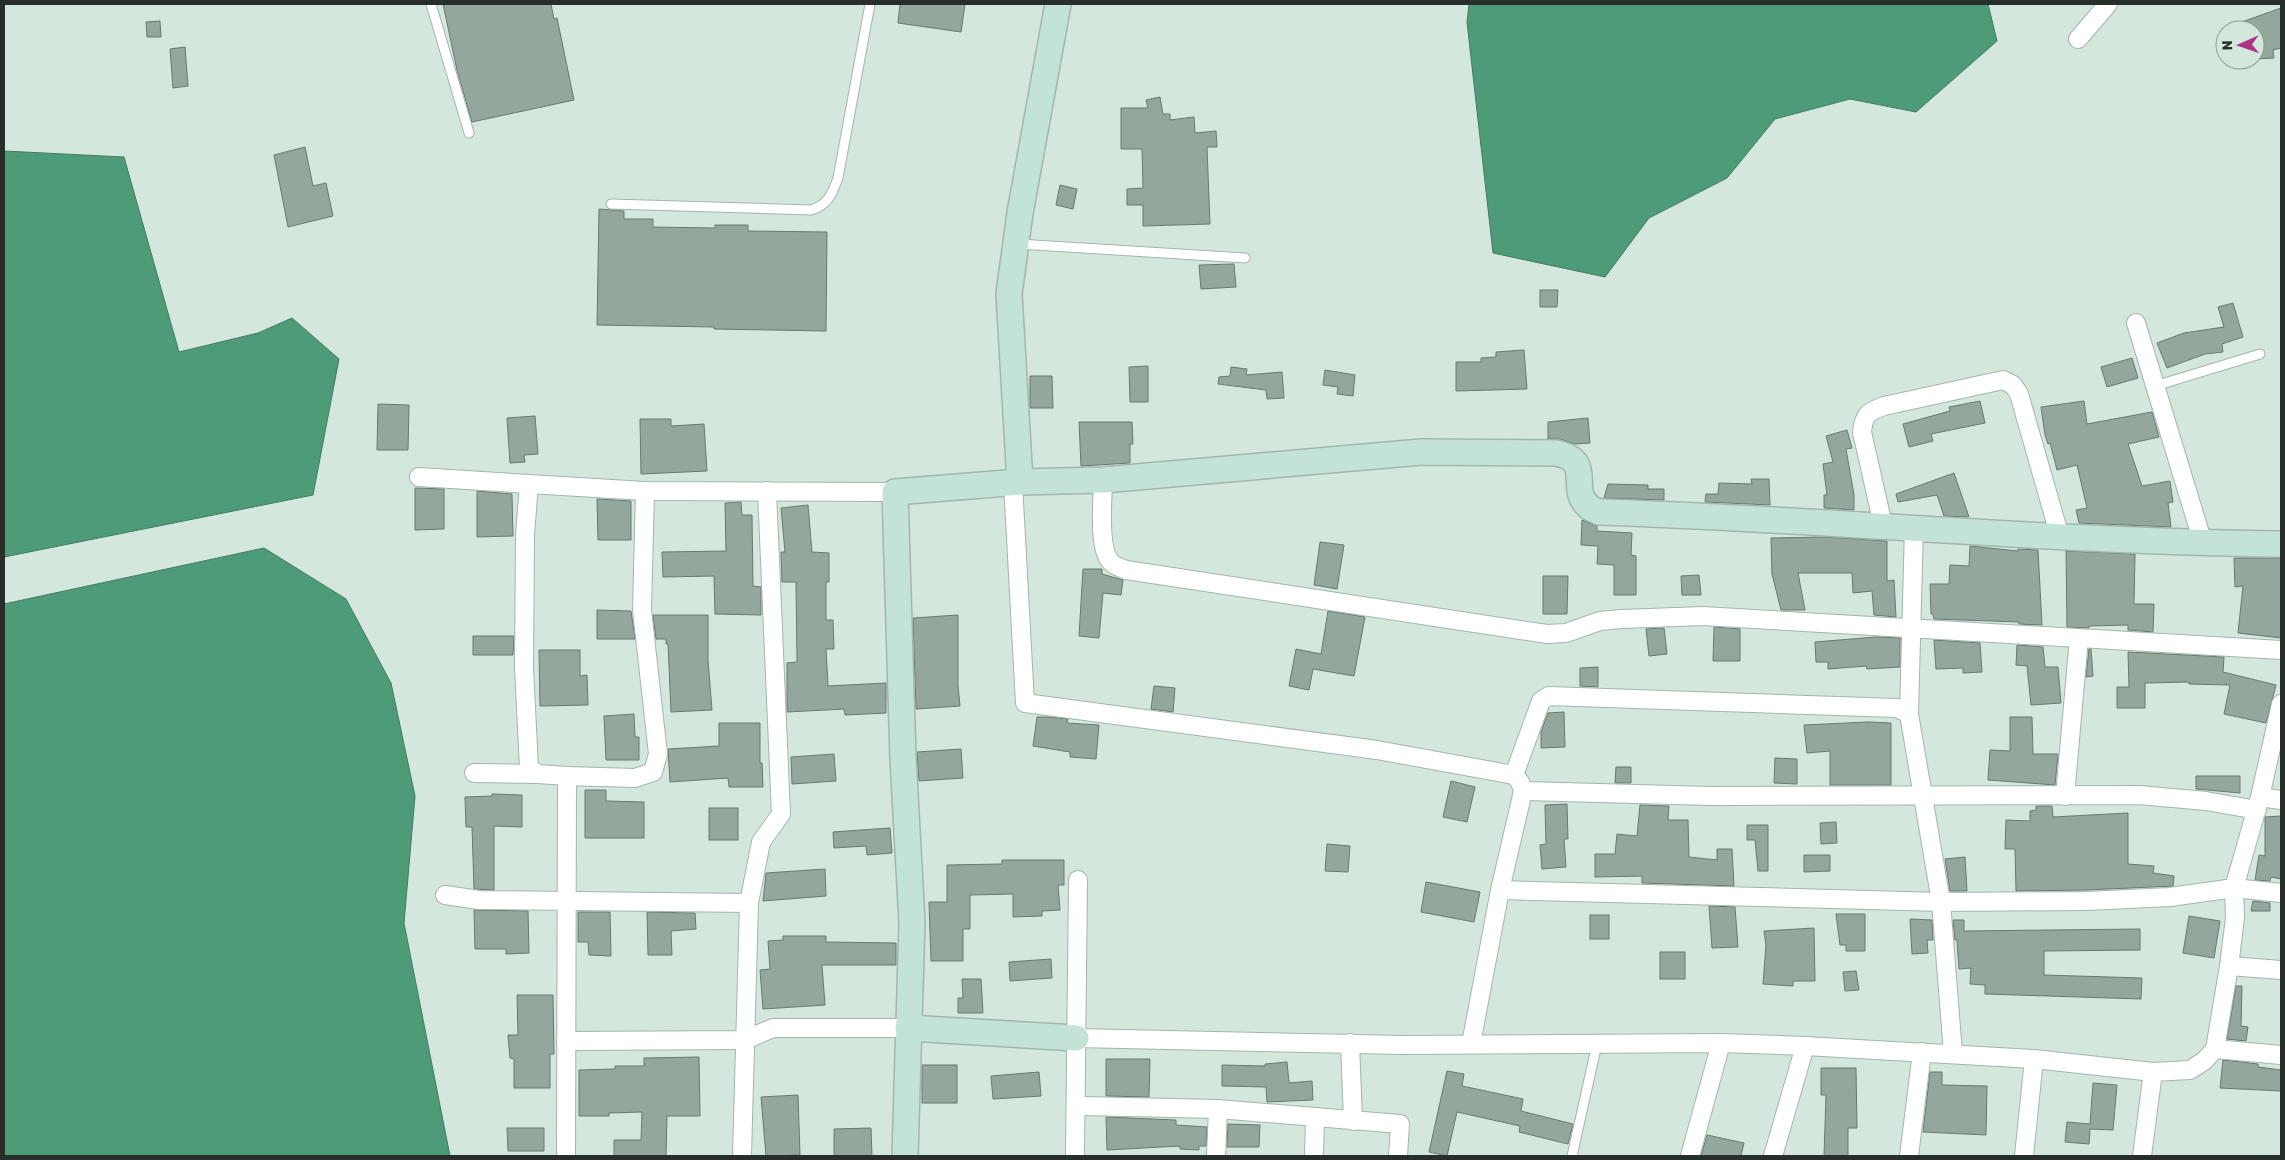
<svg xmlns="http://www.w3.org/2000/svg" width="2285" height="1160" font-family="Rubik,sans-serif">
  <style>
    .water { fill: #4e9b79; stroke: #437b62 }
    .building { fill: #94a79d; stroke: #687970 }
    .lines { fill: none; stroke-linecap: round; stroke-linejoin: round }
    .lane-casing { stroke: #a3b6ac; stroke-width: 11 }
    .street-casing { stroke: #a3b6ac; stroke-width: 20 }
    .secondary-casing { stroke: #a3b6ac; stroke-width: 28 }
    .lane { stroke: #fff; stroke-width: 9 }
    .street { stroke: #fff; stroke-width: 18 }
    .secondary { stroke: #c4e3d7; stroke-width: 25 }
  </style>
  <rect width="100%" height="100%" fill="#d3e7dd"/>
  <g class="water">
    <polygon points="1469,4 1988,4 1997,41 1916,112 1850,99 1775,119 1727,178 1649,218 1605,277 1493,253 1467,22"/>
    <polygon points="4,151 124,157 179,352 258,333 292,318 339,359 313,495 4,557"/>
    <polygon points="264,548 346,599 391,683 415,796 404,923 450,1156 4,1156 4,604"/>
  </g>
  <g class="building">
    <polygon points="443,4 551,4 554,19 557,18 574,100 472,122 457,70"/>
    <polygon points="900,4 965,4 961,32 898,23"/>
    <polygon points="2281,8 2281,48 2273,50 2274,58 2255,59 2255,30 2225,30 2225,28"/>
    <polygon points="160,21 161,37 147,37 146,22"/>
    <polygon points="185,47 188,86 173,88 170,49"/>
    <polygon points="1160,97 1163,114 1170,114 1170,120 1194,117 1195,133 1216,131 1217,147 1207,147 1210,224 1143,226 1143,205 1127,205 1127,189 1143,188 1142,149 1121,149 1121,108 1148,108 1146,100"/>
    <polygon points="305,147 313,186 326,183 333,216 288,227 274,155"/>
    <polygon points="1060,185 1077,189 1073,209 1056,205"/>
    <polygon points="599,209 624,211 624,219 653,219 653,227 715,228 715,225 748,225 748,231 827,232 826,331 714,329 714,327 597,325"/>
    <polygon points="1234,264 1236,287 1201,289 1199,265"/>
    <polygon points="1540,290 1558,290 1557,307 1540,307"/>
    <polygon points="2233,303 2243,337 2222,344 2223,352 2205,354 2167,368 2157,343 2184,333 2224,327 2218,307"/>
    <polygon points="1524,350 1527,389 1456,391 1456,362 1481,362 1481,358 1496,357 1496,352"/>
    <polygon points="2132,358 2138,378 2107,387 2101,367"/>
    <polygon points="1148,366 1148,402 1130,402 1129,367"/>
    <polygon points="1231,367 1247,369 1246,375 1282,372 1284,398 1267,399 1266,390 1218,384 1219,377 1230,376"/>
    <polygon points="1325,370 1355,375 1353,396 1337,394 1338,387 1323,385"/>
    <polygon points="1030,376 1052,376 1053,408 1030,408"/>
    <polygon points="1980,401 1985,423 1931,434 1933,441 1909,447 1903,424 1950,411 1949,407"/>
    <polygon points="2084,401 2087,424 2152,412 2159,437 2128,444 2142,486 2170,481 2173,502 2168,503 2171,527 2079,523 2076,510 2087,508 2077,465 2057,470 2050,443 2048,444 2045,435 2041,407"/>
    <polygon points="378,404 409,405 408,450 377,450"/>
    <polygon points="535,416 538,454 524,455 525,462 510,463 507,418"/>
    <polygon points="1588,418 1590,443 1574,444 1560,439 1548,439 1548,422"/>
    <polygon points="640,419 671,419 671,426 704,424 707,471 641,474"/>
    <polygon points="1079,422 1132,422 1133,444 1130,444 1130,463 1081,466"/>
    <polygon points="1847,430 1852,448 1846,449 1854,495 1854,510 1824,508 1824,495 1827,495 1823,464 1833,462 1826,436"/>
    <polygon points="1954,473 1969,517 1944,516 1937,495 1898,502 1896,494"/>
    <polygon points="1751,479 1769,479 1770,505 1705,502 1706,494 1718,494 1719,483 1752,484"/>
    <polygon points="1608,484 1648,485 1648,489 1664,489 1664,500 1604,498"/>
    <polygon points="415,488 444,489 444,529 415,530"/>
    <polygon points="477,491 512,494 513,536 477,537"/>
    <polygon points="597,499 631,501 631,540 598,540"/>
    <polygon points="741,502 742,515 752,515 753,586 761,587 761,615 715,614 714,576 663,577 662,552 726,551 725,503"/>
    <polygon points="808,505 812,552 829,553 829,582 826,582 826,620 833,620 834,649 826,649 828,686 886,683 886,713 845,715 844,709 787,712 787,663 797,662 796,582 782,582 781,552 785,552 781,508"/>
    <polygon points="1582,520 1597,526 1597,531 1632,533 1631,555 1636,556 1636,595 1614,595 1614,565 1597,564 1598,546 1581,545"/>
    <polygon points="1824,537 1887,541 1887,581 1894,580 1896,617 1874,615 1872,591 1853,593 1852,573 1798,573 1805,610 1781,610 1772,574 1771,538"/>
    <polygon points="1320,542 1344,545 1337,589 1314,585"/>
    <polygon points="1970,546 2018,551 2018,549 2038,550 2042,625 2019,624 2019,622 1934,619 1933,614 1931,614 1930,584 1949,584 1950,565 1969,566"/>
    <polygon points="2066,551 2135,554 2134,604 2154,604 2153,632 2128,630 2128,625 2089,626 2089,628 2067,627"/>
    <polygon points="2234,558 2281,558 2281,638 2238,633 2243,586 2235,587"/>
    <polygon points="1083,569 1102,569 1102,574 1123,580 1121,595 1103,593 1099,638 1079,636"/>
    <polygon points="1699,575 1701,595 1682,595 1681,576"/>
    <polygon points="1543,576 1568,576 1567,614 1543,614"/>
    <polygon points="597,610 631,611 635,639 597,639"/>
    <polygon points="1328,611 1365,617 1354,676 1313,669 1309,690 1289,686 1296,649 1321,654"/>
    <polygon points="653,615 708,615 708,660 712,710 671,712 668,644 666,644 666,639 656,639"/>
    <polygon points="958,615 958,686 960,706 916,709 913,618"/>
    <polygon points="1714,627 1740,629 1740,661 1713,661"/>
    <polygon points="1664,628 1667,654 1649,656 1646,629"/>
    <polygon points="473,636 514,636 513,655 473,655"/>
    <polygon points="1876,637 1900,638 1900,667 1867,669 1866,666 1828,669 1828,662 1816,662 1815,642"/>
    <polygon points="1934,640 1980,643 1982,672 1963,673 1963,668 1936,669"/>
    <polygon points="2017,645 2043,647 2045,667 2058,667 2061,703 2031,705 2027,666 2016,665"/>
    <polygon points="2089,649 2091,649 2093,676 2086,677"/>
    <polygon points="539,650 580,650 580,676 587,675 588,705 540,706"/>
    <polygon points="2128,652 2224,657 2223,672 2276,685 2266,723 2224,714 2230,685 2189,684 2189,682 2145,683 2145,708 2117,708 2117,687 2129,687"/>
    <polygon points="1598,667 1598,687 1580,686 1580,668"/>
    <polygon points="1154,686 1175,688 1173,712 1151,709"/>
    <polygon points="1564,712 1565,747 1541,748 1541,732 1548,713"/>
    <polygon points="634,714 635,737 639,737 639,760 606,760 604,716"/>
    <polygon points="1037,717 1046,717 1068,719 1067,723 1099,725 1096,759 1070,757 1070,752 1033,746"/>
    <polygon points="2010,717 2032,717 2033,754 2058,754 2055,785 1988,780 1990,750 2010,751"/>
    <polygon points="1868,722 1891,723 1891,785 1830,785 1830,751 1807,753 1804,725"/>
    <polygon points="719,723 760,723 760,763 762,763 763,787 729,787 728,778 670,782 668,749 719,746"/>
    <polygon points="961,749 963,778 919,781 917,752"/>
    <polygon points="834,754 836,781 792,784 791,757"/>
    <polygon points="1775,758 1797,759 1797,784 1774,783"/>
    <polygon points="1616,767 1631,767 1631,783 1615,783"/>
    <polygon points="2196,776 2240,776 2240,793 2196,789"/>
    <polygon points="1451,781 1475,787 1467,822 1443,817"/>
    <polygon points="585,790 606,790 606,801 644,802 644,838 585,838"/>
    <polygon points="492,794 522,795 522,827 494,826 494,890 474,889 472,827 466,827 465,797 492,796"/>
    <polygon points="1567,804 1568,839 1564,839 1566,867 1542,869 1540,845 1546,844 1545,805"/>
    <polygon points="1640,805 1669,806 1668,820 1688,820 1689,857 1717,860 1717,849 1732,849 1734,886 1642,883 1642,876 1595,877 1595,854 1615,854 1617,834 1637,836"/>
    <polygon points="2036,806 2052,806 2053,817 2128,813 2128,864 2154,866 2153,873 2174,876 2173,886 2087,890 2016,891 2015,849 2005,849 2006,820 2030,821 2030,811 2036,810"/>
    <rect x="709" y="808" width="29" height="32"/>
    <polygon points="2281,816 2281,879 2271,877 2270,881 2255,880 2259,855 2265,856 2265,817"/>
    <polygon points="1836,822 1837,843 1821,844 1820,823"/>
    <polygon points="1747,825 1768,825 1768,871 1758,871 1755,840 1747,840"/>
    <polygon points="890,828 892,853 867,855 866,846 834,848 833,832"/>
    <polygon points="1327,844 1350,846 1348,872 1325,871"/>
    <polygon points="1804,855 1830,855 1830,871 1804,872"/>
    <polygon points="1965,857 1967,891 1950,891 1945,859"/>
    <polygon points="1002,860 1064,860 1064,885 1058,885 1060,910 1042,911 1042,916 1013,917 1013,894 970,895 970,929 963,929 963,961 931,961 929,902 947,902 947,865 1002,864"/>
    <polygon points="825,869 826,896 763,901 766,873"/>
    <polygon points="1426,882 1480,892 1474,922 1421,912"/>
    <polygon points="2253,901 2270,903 2270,911 2251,911"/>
    <polygon points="1709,906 1735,907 1738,947 1712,948"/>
    <polygon points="474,910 528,911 529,953 506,954 506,949 475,949"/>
    <polygon points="578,912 610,912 611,956 589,955 588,942 578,942"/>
    <polygon points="647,912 695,913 696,929 671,931 672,955 648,955"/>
    <polygon points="1836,914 1865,914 1865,951 1846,951 1846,945 1840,945"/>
    <rect x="1590" y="915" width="19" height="24"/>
    <polygon points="2189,916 2220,921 2214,958 2183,953"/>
    <polygon points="1910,919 1932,920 1933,940 1927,940 1928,953 1912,954"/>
    <polygon points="1953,920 1964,920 1964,931 2140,929 2140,950 2044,951 2044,975 2142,978 2141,999 1985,994 1985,985 1970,984 1971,968 1959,969 1957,940 1955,940"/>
    <polygon points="1814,928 1815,981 1793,981 1793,986 1763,984 1766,945 1764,931"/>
    <polygon points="783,936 826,936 826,942 896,943 896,965 822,965 825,1005 763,1009 760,970 770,969 768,941 783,940"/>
    <rect x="1660" y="952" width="25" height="27"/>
    <polygon points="1051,959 1052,978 1010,981 1009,962"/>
    <polygon points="1856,971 1859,990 1845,991 1843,972"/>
    <polygon points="962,979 981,979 983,1013 958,1013 958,998 963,998"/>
    <polygon points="2236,986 2242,986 2241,1026 2248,1027 2246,1041 2227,1039"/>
    <polygon points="517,995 553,995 554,1054 550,1054 550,1088 514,1088 514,1059 510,1058 508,1035 518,1035"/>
    <polygon points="699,1057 700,1116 667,1116 666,1156 614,1156 614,1140 641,1140 642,1112 609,1113 609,1116 579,1116 579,1070 615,1069 615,1066 644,1066 644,1058"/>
    <polygon points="1106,1059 1150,1059 1149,1097 1106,1096"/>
    <polygon points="2223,1060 2258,1064 2258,1067 2281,1070 2281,1091 2220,1088"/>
    <polygon points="1287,1062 1289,1083 1312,1081 1313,1100 1267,1102 1266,1087 1222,1086 1222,1065 1265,1066 1265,1064"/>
    <rect x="922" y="1065" width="35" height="38"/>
    <polygon points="1821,1068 1856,1068 1857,1128 1848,1128 1848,1156 1824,1156 1826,1095 1821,1095"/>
    <polygon points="1447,1071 1464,1074 1462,1086 1523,1099 1521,1111 1573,1124 1568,1144 1519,1132 1520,1126 1457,1112 1447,1156 1429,1152"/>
    <polygon points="1039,1072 1041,1096 993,1099 991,1076"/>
    <polygon points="1930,1072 1942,1072 1942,1085 1987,1086 1986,1135 1923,1132"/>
    <polygon points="2093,1083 2117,1085 2113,1130 2090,1129 2089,1144 2065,1142 2067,1122 2090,1124"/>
    <polygon points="798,1095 800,1155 766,1156 761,1097"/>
    <polygon points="1106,1117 1176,1120 1176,1125 1207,1127 1206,1146 1199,1146 1199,1150 1180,1149 1180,1146 1107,1150"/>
    <polygon points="1228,1124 1260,1125 1259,1147 1227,1147"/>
    <polygon points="507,1128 544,1128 544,1151 508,1151"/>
    <polygon points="871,1128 872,1156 834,1156 834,1129"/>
    <polygon points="1707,1135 1744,1143 1741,1156 1701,1156"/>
  </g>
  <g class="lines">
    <g class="lane-casing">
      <g id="lane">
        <polyline points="431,4 469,133"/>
        <path d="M611 204 811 210C828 205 832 194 838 178L870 4"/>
        <polyline points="1018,244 1245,258"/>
        <polyline points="2155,386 2260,354"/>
        <polyline points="1572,1156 1597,1044"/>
      </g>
    </g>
    <g class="street-casing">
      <g id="street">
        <polyline points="2078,39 2108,4"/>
        <polyline points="2136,323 2203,543"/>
        <polyline points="419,477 529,484"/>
        <path d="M1103 480C1103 498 1097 551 1112 563 1115 566 1122 568 1126 570L1547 634 1566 633 1600 621 1621 619 1703 616 2281 650"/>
        <polyline points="1013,483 1025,703 1377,750 1514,775 1520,782 1523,791 1500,890 1471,1044"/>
        <path d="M1883 525 1862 432C1864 414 1868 412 1884 406L2003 380 2013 385 2019 394 2060 537"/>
        <polyline points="2281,704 2260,797 2234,888 2235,918 2229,966 2215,1049 2281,1055"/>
        <polyline points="1909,714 1914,527"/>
        <polyline points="474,773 538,774"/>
        <polyline points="567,776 538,774 529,768 524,668 525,535 529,484 645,491 895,492"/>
        <polyline points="1523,791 1711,796 2139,795 2206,801 2257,810"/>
        <polyline points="2065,796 2079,638"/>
        <polyline points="2260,797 2281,800"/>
        <polyline points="1500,890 1941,902 1909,714 1897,708 1549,696 1541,701 1514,775"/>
        <polyline points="445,895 479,900 749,903 742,1156"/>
        <polyline points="749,903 761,842 781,814 767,491"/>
        <polyline points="2229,966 2281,970"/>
        <polyline points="1076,1038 1402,1045 1721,1043 1805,1046 2034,1059 2153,1072 2190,1070 2204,1061 2215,1049"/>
        <polyline points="566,1041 745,1040 773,1028 908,1028"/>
        <polyline points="1350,1043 1353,1121"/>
        <polyline points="1953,1053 1941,902 2087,901 2170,897 2234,888 2281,893"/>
        <polyline points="1082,1106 1218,1109 1400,1124 1398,1156"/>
        <polyline points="566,1156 567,776 635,778 653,772 658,754 642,610 645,491"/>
        <polyline points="1075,1156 1078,880"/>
        <polyline points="1216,1156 1218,1109"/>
        <polyline points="1314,1156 1315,1117"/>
        <polyline points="1690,1156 1721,1043"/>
        <polyline points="1773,1156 1805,1046"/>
        <polyline points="1909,1156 1922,1052"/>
        <polyline points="2024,1156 2034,1059"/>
        <polyline points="2142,1156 2153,1072"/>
      </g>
    </g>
    <g class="secondary-casing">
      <g id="secondary">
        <polyline points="1020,482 1009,294 1020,213 1058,4"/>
        <polyline points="908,1028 1076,1038"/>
        <path d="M905 1156 912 922 903 758 895 492 1020 482 1103 480 1421 452 1556 453C1595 461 1568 488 1588 506 1591 509 1596 510 1599 512 1827 519 2054 542 2281 544"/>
      </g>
    </g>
    <use href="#lane" class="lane"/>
    <use href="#street" class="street"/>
    <use href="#secondary" class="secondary"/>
  </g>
  <rect width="2285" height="1160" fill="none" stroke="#282f2b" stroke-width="10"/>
  <g transform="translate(2240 45) rotate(268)"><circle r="24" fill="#d3e7dd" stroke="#8f9d96"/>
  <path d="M0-4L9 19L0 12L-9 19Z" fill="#ad3387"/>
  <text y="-8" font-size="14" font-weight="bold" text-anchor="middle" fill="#282f2b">N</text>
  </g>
</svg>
